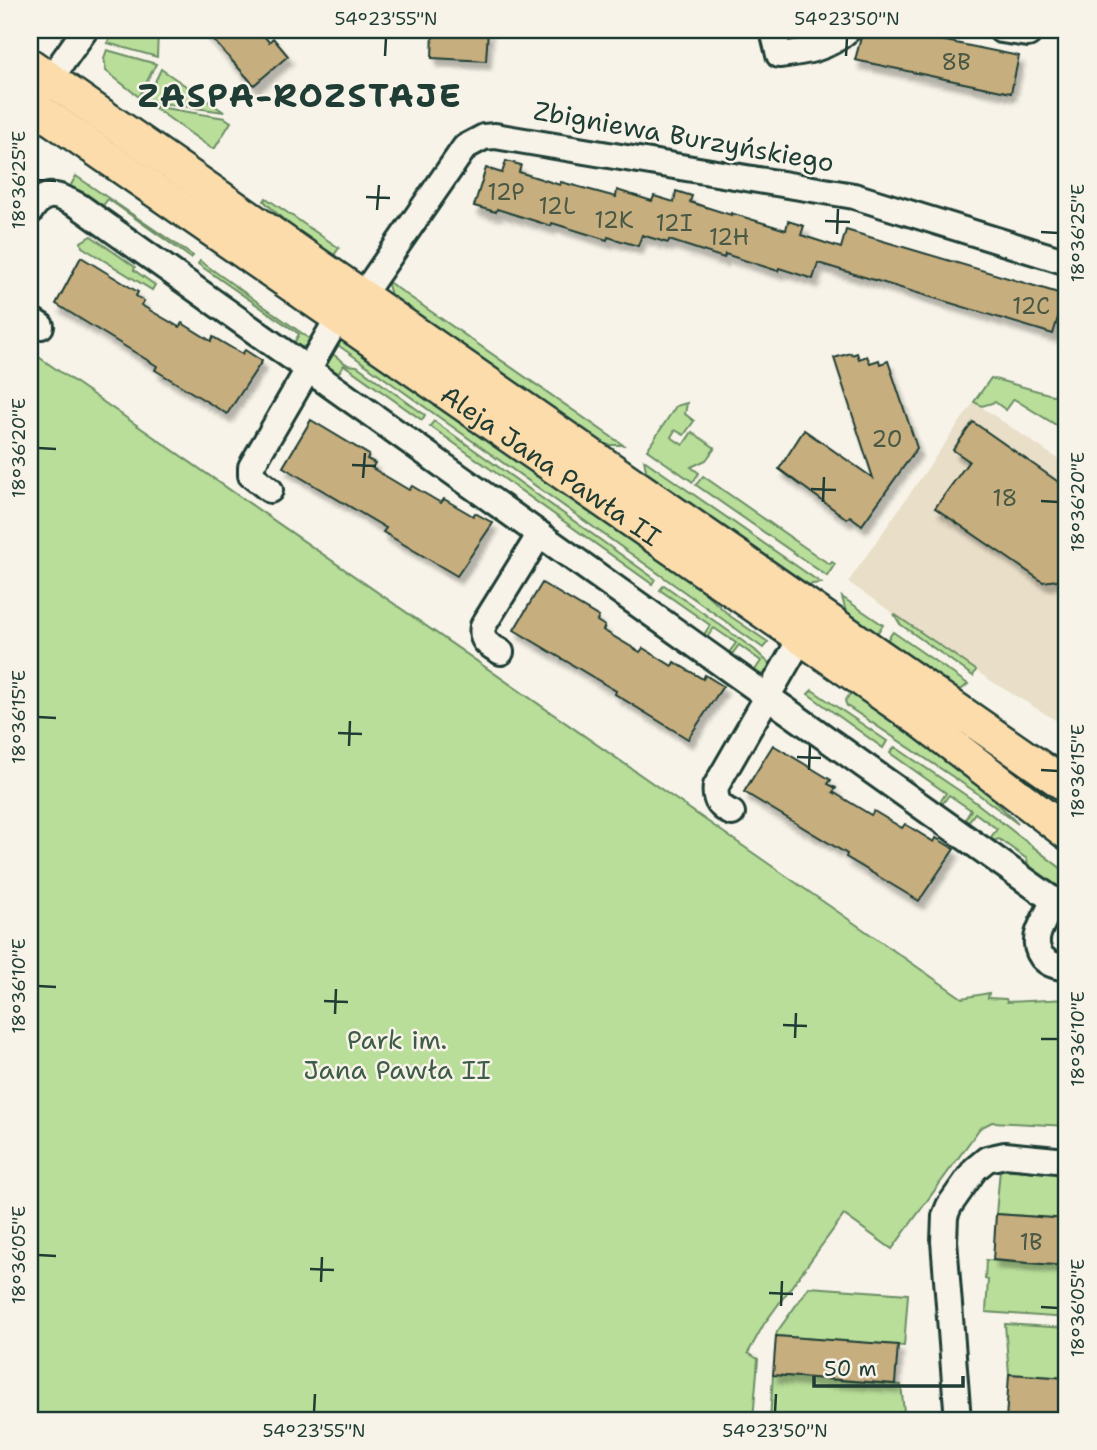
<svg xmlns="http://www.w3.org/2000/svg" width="1097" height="1450" font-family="'Shantell Sans',sans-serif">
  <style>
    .built { fill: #e9dec8 }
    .green { fill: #b8de99; stroke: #6c8e66; stroke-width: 2 }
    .building { fill: #c7ae7e; stroke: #1f3d34; stroke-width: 2; filter: url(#shadow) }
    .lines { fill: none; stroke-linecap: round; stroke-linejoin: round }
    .minor-casing { stroke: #1f3d34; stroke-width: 30 }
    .major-casing { stroke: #1f3d34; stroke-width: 37 }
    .minor { stroke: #f7f3e8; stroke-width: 24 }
    .major { stroke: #fddcac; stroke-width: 32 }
    .ticks { fill: none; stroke: #1f3d34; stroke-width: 2.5 }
    .labels { text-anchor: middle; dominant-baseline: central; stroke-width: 5; stroke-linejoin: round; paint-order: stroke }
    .number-label { font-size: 23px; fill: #495946 }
    .street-label { font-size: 26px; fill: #1f3d34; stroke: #f7f3e8 }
    .park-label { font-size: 26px; fill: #3e5d48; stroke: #f7f3e8 }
    .district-label { font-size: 33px; font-weight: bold; letter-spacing: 2px; fill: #1f3d34; stroke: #f7f3e8 }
    .neatline { fill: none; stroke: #1f3d34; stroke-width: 2.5 }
    .ticks-label { font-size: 18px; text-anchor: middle; fill: #1f3d34 }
  </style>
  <defs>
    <filter id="shadow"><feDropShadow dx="4.5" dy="8" stdDeviation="2" flood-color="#0004"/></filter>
  </defs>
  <rect width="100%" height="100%" fill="#f7f3e8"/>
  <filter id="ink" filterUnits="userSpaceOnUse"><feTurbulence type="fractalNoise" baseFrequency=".0143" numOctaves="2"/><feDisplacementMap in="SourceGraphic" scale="14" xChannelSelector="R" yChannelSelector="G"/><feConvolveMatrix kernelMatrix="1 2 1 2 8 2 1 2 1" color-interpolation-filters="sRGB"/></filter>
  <g filter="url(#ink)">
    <polygon class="built" points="974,402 1067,465 1067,727 991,681 848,582"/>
    <g class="green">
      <polygon points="115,30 158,30 157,57 107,43"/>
      <polygon points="107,50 156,64 139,97 106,71 104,58"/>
      <polygon points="161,69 224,112 146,101"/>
      <polygon points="152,106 225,118 231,122 215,148 211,148"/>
      <polygon points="76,176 193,256 191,258 108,199 99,211 68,190"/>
      <polygon points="266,198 339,248 332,258 294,230 264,201"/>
      <polygon points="91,236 135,267 134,270 155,285 152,290 82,247 81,242"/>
      <polygon points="200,261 303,334 312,341 303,347 292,347 299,334 198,264"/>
      <polygon points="387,281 623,445 602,445 392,299"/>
      <polygon points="342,341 349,343 679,569 730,616 768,642 763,648 335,343"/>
      <polygon points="327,350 348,365 357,366 425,415 422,420 344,365 335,378 325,365"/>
      <polygon points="30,351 962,998 989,993 988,998 1006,999 1007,1002 1067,999 1067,1126 992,1122 980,1128 892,1249 844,1215 764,1324 748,1353 758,1359 753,1420 30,1420"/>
      <polygon points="991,378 1067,399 1067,418 1061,428 1014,399 1006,410 995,402 982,406 974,402"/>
      <polygon points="687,403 685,414 694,421 684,435 675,430 671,437 683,445 692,432 715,448 706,460 691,467 699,473 693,482 647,450 676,406"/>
      <polygon points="434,421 655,579 652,584 430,426"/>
      <polygon points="644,460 821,583 803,585 647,475"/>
      <polygon points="703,476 820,558 830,564 832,562 835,564 827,576 696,485"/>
      <polygon points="664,585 755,650 773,667 765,674 759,675 753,673 761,661 739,645 730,657 727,655 736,643 714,628 705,640 702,638 710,625 660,590"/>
      <polygon points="842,597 883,625 875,636 847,616"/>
      <polygon points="894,614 976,670 973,676 900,624"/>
      <polygon points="893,632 968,684 962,689 953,689 885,643"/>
      <polygon points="812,690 887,741 883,748 808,694"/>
      <polygon points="853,690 979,785 1018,824 974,791 847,706 845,701"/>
      <polygon points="895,747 970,798 1067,873 1067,896 1029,870 1027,859 999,839 990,842 988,841 997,829 975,813 966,825 963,823 971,810 949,795 940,807 938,805 946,793 890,753"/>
      <polygon points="1000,1169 1067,1174 1067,1219 996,1214"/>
      <polygon points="986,1260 1067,1266 1067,1318 986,1312 988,1280 985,1279"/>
      <polygon points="809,1287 908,1294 904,1346 776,1336 777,1332"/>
      <polygon points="1005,1324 1067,1328 1067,1378 1009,1374"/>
      <polygon points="773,1375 901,1385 905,1420 770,1420"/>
    </g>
    <g class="building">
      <polygon points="204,30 259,30 269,42 273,38 288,56 254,85"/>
      <polygon points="433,30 488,30 486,61 432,58"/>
      <polygon points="863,30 892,30 1019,56 1011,93 855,60"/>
      <polygon points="506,161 521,165 519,172 560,185 561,182 616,197 617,190 652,201 654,196 674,202 676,191 692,196 690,202 731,215 731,213 786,230 788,221 804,226 801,235 841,248 846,230 1065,295 1053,334 818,263 813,279 779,268 778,271 725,254 724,258 669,240 668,243 642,235 638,246 608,237 607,240 552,223 551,226 497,209 496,212 474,206 486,168 502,173"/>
      <polygon points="81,257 138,292 136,296 144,301 141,305 179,327 182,323 211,341 213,337 242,354 245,350 262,361 227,414 155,370 157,366 56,304"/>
      <polygon points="851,353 852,355 857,353 859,359 867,356 870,363 879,360 880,364 888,361 917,448 862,525 850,516 847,519 779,469 804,430 873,478 834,358"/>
      <polygon points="311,420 369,455 367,459 375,463 372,468 409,490 412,486 441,503 444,499 473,516 475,513 493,523 457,576 383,532 386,528 283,467"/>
      <polygon points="973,422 1067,488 1067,574 1064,579 1043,582 935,508 969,461 953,450"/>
      <polygon points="542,583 599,617 597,621 605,626 603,630 640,652 643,648 672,666 674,662 703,679 705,675 723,686 688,739 615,694 616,691 514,630"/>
      <polygon points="773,745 831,780 828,784 836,788 833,792 871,815 874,811 902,828 905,824 934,842 936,838 954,849 919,901 846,857 847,854 744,792"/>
      <polygon points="996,1214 1067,1219 1067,1266 993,1260"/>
      <polygon points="776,1336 898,1345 895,1384 773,1375"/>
      <polygon points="1009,1374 1067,1378 1067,1420 1006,1420"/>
    </g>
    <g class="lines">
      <g class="minor-casing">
        <g id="minor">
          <path d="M773 30 779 55C806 52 827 49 848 30"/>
          <polyline points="1001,30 1028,34 1026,30"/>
          <polyline points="41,92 85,30"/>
          <path d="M30 212C45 188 58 195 79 206L1067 910"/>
          <polyline points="362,296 465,147 484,137 495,136 854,196 1067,262"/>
          <polyline points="30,319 41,326"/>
          <polyline points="270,490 251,475 251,467 338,318"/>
          <path d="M501 652C489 645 480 642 483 626L540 534"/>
          <path d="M732 813C719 807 714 800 716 786L801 638"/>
          <path d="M1053 899C1049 918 1027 937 1042 957 1049 965 1057 967 1067 967"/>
          <polyline points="958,1420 944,1241 945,1216 949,1206 975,1169 987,1159 1005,1155 1067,1161"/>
        </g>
      </g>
      <g class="major-casing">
        <g id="major">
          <polyline points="30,65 1067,786"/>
          <path id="s1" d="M30 104 921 721 1067 833"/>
        </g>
      </g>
      <use href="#minor" class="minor"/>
      <use href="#major" class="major"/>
    </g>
  </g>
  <path class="ticks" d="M385 56 386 38M846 56 847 38M38 180 56 181M366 197 390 198M377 210 379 185M825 221 850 222M1041 232 1058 233M837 234 838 209M38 448 56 449M352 465 376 466M363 478 365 453M811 489 836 490M1041 501 1058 502M823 502 824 477M38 717 56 718M338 733 362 734M349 746 350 721M797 757 821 758M809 770 810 745M1041 770 1058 771M38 986 56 987M324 1001 348 1002M335 1014 336 989M783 1025 807 1026M795 1038 796 1013M1041 1039H1058M38 1255 56 1256M310 1269 334 1270M321 1282 322 1257M769 1293 793 1294M781 1306 782 1281M1041 1307 1058 1308M314 1412 315 1394M775 1412 776 1394"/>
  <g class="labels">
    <g class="number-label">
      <text x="956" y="62">8B</text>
      <text x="506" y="192">12P</text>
      <text x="557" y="206">12L</text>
      <text x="614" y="220">12K</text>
      <text x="674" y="223">12I</text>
      <text x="729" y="237">12H</text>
      <text x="1031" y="306">12C</text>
      <text x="887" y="439">20</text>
      <text x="1005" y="498">18</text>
      <text x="1031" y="1242">1B</text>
    </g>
    <g class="street-label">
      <text transform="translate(684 136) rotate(10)">Zbigniewa Burzyńskiego</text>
      <text stroke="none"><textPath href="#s1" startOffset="634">Aleja Jana Pawła II</textPath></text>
    </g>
    <g class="park-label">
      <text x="397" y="1039">Park im.<tspan x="397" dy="30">Jana Pawła II</tspan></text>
    </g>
    <g class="district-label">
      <text x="300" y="95">ZASPA-ROZSTAJE</text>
    </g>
  </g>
  <rect width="1097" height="1450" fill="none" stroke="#f7f3e8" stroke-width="77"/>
  <path d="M814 1376v10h149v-10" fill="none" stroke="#1f3d34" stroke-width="3.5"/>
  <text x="824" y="1376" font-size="21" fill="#1f3d34" stroke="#f7f3e8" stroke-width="5" paint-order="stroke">50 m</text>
  <rect x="38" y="38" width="1020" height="1374" class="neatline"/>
  <g class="ticks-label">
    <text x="386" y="25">54°23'55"N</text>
    <text x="847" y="25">54°23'50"N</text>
    <text transform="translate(19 180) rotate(-90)" y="6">18°36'25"E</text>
    <text transform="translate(1078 233) rotate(-90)" y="6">18°36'25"E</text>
    <text transform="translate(19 448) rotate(-90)" y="6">18°36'20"E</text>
    <text transform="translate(1078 502) rotate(-90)" y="6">18°36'20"E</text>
    <text transform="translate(19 717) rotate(-90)" y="6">18°36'15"E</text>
    <text transform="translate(1078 771) rotate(-90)" y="6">18°36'15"E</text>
    <text transform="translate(19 986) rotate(-90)" y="6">18°36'10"E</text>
    <text transform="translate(1078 1039) rotate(-90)" y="6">18°36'10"E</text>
    <text transform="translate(19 1255) rotate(-90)" y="6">18°36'05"E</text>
    <text transform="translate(1078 1308) rotate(-90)" y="6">18°36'05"E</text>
    <text x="314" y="1437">54°23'55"N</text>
    <text x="775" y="1437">54°23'50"N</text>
  </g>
</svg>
